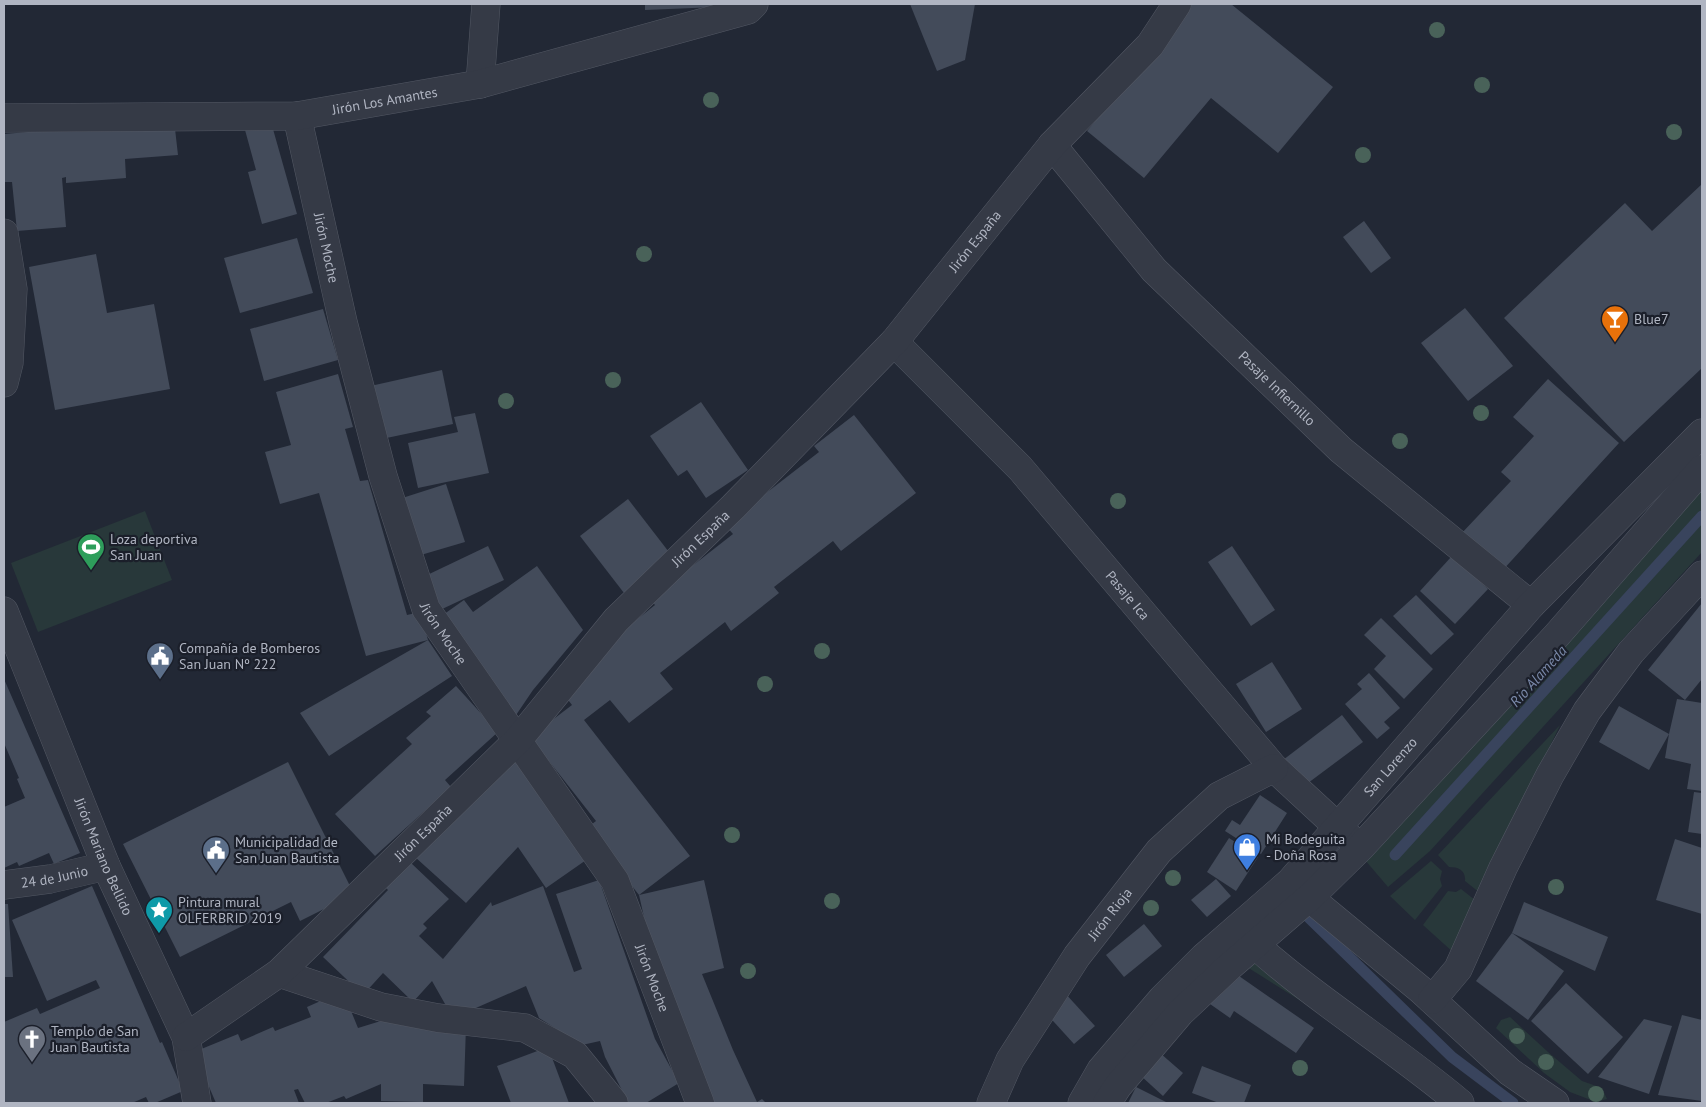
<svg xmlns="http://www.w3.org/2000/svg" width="1706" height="1107" font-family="'PT Sans',sans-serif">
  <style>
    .green { fill: #28383a }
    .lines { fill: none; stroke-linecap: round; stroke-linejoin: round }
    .stream { stroke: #39445d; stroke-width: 11 }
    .building { fill: #434b5a }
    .minor-casing { stroke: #535864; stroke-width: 29 }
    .minor { stroke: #353a46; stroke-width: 28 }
    .tree { fill: #496259 }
    .labels { text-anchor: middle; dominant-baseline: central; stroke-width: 4.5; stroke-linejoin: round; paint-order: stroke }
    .street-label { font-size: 14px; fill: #b0b5c2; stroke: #1b1f2a }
    .poi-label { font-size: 14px; fill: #b0b5c2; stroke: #1b1f2a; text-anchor: start }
    .water-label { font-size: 15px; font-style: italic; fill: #7a89a9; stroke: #1b1f2a }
  </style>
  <rect width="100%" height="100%" fill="#222835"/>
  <g class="green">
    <polygon points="1702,486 1702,552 1430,851 1388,887 1365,860"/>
    <polygon points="145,511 172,580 38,632 11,563"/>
    <path d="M1560 725 1480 893 1465 881C1466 870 1458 867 1449 867L1438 855Z"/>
    <polygon points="1431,861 1442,871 1440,879 1442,886 1415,920 1390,896"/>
    <polygon points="1461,889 1475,900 1454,953 1423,925 1448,891 1456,892"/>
    <polygon points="1254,959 1321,994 1312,1008 1247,967"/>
    <polygon points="1510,1017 1548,1052 1582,1081 1602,1088 1607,1099 1596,1102 1570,1092 1544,1073 1496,1028 1501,1020"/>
  </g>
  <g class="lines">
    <g class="stream">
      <polyline points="1395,855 1702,516"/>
      <polyline points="1303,912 1452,1057 1513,1103"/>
    </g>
  </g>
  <g class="building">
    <polygon points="645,4 717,4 717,7 645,10"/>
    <polygon points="910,4 975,4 965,60 937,71"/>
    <polygon points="1188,4 1231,4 1333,87 1278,153 1211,98 1144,178 1087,131 1153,51"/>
    <polygon points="174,120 178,155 125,159 126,178 66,183 66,177 62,178 66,227 17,231 12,182 5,182 4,134"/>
    <polygon points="271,122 297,214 262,224 248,172 256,170 245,130"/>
    <polygon points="1702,184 1702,368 1624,442 1504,318 1625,203 1652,231"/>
    <polygon points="1364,221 1391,258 1371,273 1343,237"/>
    <polygon points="297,238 313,293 240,313 224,258"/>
    <polygon points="96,254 107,313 154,304 170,389 55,410 29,267"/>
    <polygon points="1465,308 1513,366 1468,401 1421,343"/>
    <polygon points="323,309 338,360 264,381 250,329"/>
    <polygon points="442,370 453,424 377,440 366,387"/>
    <polygon points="338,374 353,427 345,429 360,481 368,480 407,615 420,612 428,640 452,676 329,756 300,713 428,640 366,656 319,493 280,504 265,452 291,445 276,392"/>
    <polygon points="1548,379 1619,443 1501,572 1460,535 1511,481 1501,472 1534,436 1513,417"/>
    <polygon points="701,402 748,470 706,498 687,470 678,476 650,436"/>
    <polygon points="475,413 489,473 418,488 408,443 458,432 454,417"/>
    <polygon points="854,415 916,493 841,551 833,541 774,587 779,593 731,631 725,622 660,673 673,689 629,723 610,700 584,720 690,856 639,895 704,880 724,968 702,974 733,1050 757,1102 762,1099 766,1103 705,1103 659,983 639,895 587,828 596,821 530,737 572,705 562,692 582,663 655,605 650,599 733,534 725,525 819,452 814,446"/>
    <polygon points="446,484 465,542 414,557 396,500"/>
    <polygon points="628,499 672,556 624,593 580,536"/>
    <polygon points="488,546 504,580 440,610 423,577"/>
    <polygon points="1232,546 1275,610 1251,626 1208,562"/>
    <polygon points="1452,556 1488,589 1455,624 1420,591"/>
    <polygon points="537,566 583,630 533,690 512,721 440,617 464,600 473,612"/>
    <polygon points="1416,595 1454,634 1431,655 1393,616"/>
    <polygon points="1702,603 1702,679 1685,700 1648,670"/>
    <polygon points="1381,618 1433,669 1404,699 1374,669 1386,656 1364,635"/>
    <polygon points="1272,662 1302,709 1266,732 1236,684"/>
    <polygon points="1369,673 1400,708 1384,722 1390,728 1377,739 1345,704 1362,689 1357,684"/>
    <polygon points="4,679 80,853 54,864 49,853 19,866 17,862 4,868 4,807 25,798 17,779 19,778 4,743"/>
    <polygon points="456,686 498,732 445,780 451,787 375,856 335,814 412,744 406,738 431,716 426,712"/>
    <polygon points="1677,699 1702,703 1702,791 1687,789 1691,764 1665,758 1669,734 1649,770 1599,742 1619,706 1669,734"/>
    <polygon points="1342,715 1363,742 1304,786 1283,760"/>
    <polygon points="519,759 589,858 546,888 518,847 466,903 415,857 477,789"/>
    <polygon points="288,762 354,894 300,921 291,902 180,957 123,844"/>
    <polygon points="1694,792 1702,793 1702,834 1688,832"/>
    <polygon points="1260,795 1287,813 1261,854 1225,831 1232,820 1240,825"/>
    <polygon points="1229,838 1258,857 1236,891 1207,872"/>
    <polygon points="1675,839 1702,848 1702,914 1656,900"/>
    <polygon points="411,863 449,899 423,924 427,928 419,936 443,959 491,902 492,906 543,886 574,972 582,969 556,894 599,880 655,1039 679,1083 646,1103 628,1102 605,1057 600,1041 582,1045 539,1018 526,986 453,1018 432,981 413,1002 383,973 363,995 323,957 388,890 386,888"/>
    <polygon points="1216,879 1231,896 1207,917 1191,900"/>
    <polygon points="92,886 160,1043 162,1042 183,1091 155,1103 149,1103 146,1097 132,1103 4,1103 4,1022 37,1008 40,1014 100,988 96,980 47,1001 12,920"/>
    <polygon points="1524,902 1608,937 1595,971 1512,933"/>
    <polygon points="4,904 8,904 13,977 4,977"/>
    <polygon points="1144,924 1162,946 1124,977 1106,955"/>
    <polygon points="1512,933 1564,971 1528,1020 1476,981"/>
    <polygon points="1239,976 1314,1028 1296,1053 1234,1011 1230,1018 1210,1004"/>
    <polygon points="1566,983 1623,1037 1588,1074 1531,1021"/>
    <polygon points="1064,992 1095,1026 1074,1044 1044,1011"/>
    <polygon points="325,999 349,1006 358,1028 384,1020 466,1026 464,1086 423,1084 423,1102 381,1101 381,1084 346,1099 344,1096 326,1103 305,1103 298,1089 294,1090 299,1103 216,1103 194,1052 238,1034 241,1041 273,1027 275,1031 311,1017 307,1007"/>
    <polygon points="1682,1015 1702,1020 1702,1101 1658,1095"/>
    <polygon points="1644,1019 1672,1026 1649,1094 1598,1077"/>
    <polygon points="548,1047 569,1103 511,1103 497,1066"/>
    <polygon points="1160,1053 1183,1073 1163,1096 1140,1075"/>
    <polygon points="1202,1066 1251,1085 1244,1103 1219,1103 1192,1093"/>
    <polygon points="1136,1087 1168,1103 1128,1103"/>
  </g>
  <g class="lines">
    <g class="minor-casing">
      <g id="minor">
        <polyline points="480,84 486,4"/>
        <path id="s1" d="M297 116 343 322 383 476 426 609 615 881 700 1103"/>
        <path id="s2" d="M4 118 297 116 480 84 748 10 754 4"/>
        <path id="s3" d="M1052 145 1154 270 1341 450 1531 605"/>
        <polyline points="4,233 13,289 9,363 4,383"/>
        <path id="s4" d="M894 342 1020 468 1274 768 1352 840"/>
        <path id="s5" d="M4 611 106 866 186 1037 197 1103"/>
        <path id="s6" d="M4 885 50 879 106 866"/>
        <polyline points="1295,886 1421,990 1510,1072 1555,1103"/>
        <path d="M1242 933C1309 996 1390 1044 1460 1103"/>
        <polyline points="279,973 381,1007 438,1018 525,1028 575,1055 614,1103"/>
        <polyline points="1432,1000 1458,969 1503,868 1550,775 1587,711 1631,652 1702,575"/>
        <path id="s7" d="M186 1037 279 973 518 740 616 620 733 507 894 342 1052 145 1150 45 1177 4"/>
        <path id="s8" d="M991 1103 1010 1060 1077 956 1159 851 1219 796 1274 768"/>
        <path id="s9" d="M1082 1103 1101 1070 1162 999 1204 957 1290 882 1531 605 1702 433"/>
        <polyline points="1107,1103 1118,1086 1180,1013 1229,967 1310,897 1361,847 1557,635 1702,469"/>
      </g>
    </g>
    <use href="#minor" class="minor"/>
  </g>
  <g class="tree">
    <circle cx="1437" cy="30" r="8"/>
    <circle cx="1482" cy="85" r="8"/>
    <circle cx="711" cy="100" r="8"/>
    <circle cx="1674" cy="132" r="8"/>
    <circle cx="1363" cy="155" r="8"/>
    <circle cx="644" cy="254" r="8"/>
    <circle cx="613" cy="380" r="8"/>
    <circle cx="506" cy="401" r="8"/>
    <circle cx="1481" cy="413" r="8"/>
    <circle cx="1400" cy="441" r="8"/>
    <circle cx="1118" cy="501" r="8"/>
    <circle cx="822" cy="651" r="8"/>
    <circle cx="765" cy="684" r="8"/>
    <circle cx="732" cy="835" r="8"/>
    <circle cx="1173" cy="878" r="8"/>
    <circle cx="1556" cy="887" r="8"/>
    <circle cx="832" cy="901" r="8"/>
    <circle cx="1151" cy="908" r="8"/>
    <circle cx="748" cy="971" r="8"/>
    <circle cx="1517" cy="1036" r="8"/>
    <circle cx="1546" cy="1062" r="8"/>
    <circle cx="1300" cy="1068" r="8"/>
    <circle cx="1596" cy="1094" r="8"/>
  </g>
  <defs>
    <g id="bar-pin" transform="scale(1.4375)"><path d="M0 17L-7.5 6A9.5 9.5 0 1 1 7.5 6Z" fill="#e8710a" stroke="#1b1f2a"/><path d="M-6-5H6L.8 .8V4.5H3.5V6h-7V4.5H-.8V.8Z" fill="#fff"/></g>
    <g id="stadium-pin" transform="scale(1.4375)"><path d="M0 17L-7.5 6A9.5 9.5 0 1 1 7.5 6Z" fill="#2e9e5b" stroke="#1b1f2a"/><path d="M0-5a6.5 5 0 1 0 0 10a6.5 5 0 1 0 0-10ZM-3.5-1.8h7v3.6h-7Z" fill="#fff"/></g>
    <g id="civic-pin" transform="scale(1.4375)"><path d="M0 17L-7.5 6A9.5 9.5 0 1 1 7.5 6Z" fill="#5c6f8a" stroke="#1b1f2a"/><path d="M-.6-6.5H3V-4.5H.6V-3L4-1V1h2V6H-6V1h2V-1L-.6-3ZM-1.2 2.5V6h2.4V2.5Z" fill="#fff"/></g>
    <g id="shop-pin" transform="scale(1.4375)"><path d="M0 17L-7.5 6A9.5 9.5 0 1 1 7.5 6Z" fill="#3f7fe0" stroke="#1b1f2a"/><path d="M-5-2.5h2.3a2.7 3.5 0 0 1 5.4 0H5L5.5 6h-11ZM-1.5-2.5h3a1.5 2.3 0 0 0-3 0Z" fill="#fff"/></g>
    <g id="sight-pin" transform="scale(1.4375)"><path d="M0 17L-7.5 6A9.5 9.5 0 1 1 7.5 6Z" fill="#0f9aa8" stroke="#1b1f2a"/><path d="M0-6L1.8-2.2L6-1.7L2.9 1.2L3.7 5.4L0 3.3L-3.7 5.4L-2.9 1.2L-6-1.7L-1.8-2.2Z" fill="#fff"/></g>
    <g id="church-pin" transform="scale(1.4375)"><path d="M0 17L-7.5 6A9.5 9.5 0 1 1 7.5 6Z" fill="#6b7280" stroke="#1b1f2a"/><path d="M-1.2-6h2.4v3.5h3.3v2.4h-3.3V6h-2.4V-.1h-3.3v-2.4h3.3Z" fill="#fff"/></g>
  </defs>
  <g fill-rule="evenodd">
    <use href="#bar-pin" x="1615" y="319"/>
    <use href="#stadium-pin" x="91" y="547"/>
    <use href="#civic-pin" x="160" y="656"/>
    <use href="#shop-pin" x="1247" y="847"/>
    <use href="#civic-pin" x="216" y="850"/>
    <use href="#sight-pin" x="159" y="910"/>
    <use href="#church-pin" x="32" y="1039"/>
  </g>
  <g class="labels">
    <g class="street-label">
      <text stroke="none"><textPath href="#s2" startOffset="382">Jirón Los Amantes</textPath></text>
      <text stroke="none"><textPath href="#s7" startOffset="1124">Jirón España</textPath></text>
      <text stroke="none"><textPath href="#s1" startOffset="135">Jirón Moche</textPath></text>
      <text stroke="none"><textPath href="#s3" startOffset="332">Pasaje Infiernillo</textPath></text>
      <text stroke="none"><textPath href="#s7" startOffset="719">Jirón España</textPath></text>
      <text stroke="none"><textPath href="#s4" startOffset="345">Pasaje Ica</textPath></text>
      <text stroke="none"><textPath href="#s1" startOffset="540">Jirón Moche</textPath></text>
      <text stroke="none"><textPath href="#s9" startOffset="458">San Lorenzo</textPath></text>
      <text stroke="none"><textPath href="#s7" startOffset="314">Jirón España</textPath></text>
      <text stroke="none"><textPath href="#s5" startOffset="265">Jirón Mariano Bellido</textPath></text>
      <text stroke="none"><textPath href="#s6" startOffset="51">24 de Junio</textPath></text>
      <text stroke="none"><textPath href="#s8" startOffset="224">Jirón Rioja</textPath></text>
      <text stroke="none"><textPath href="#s1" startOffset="945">Jirón Moche</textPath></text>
    </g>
    <g class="poi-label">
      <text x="1634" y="319">Blue7</text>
      <text x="110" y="539">Loza deportiva<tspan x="110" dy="16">San Juan</tspan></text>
      <text x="179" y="648">Compañía de Bomberos<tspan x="179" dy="16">San Juan Nº 222</tspan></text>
      <text x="1266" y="839">Mi Bodeguita<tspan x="1266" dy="16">- Doña Rosa</tspan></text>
      <text x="235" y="842">Municipalidad de<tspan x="235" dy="16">San Juan Bautista</tspan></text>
      <text x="178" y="902">Pintura mural<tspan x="178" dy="16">OLFERBRID 2019</tspan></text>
      <text x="51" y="1031">Templo de San<tspan x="51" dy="16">Juan Bautista</tspan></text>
    </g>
    <g class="water-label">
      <text transform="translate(1538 676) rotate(-48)">Rio Alameda</text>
    </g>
  </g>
  <rect width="1706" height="1107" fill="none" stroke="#b0b5c2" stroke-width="10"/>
</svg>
